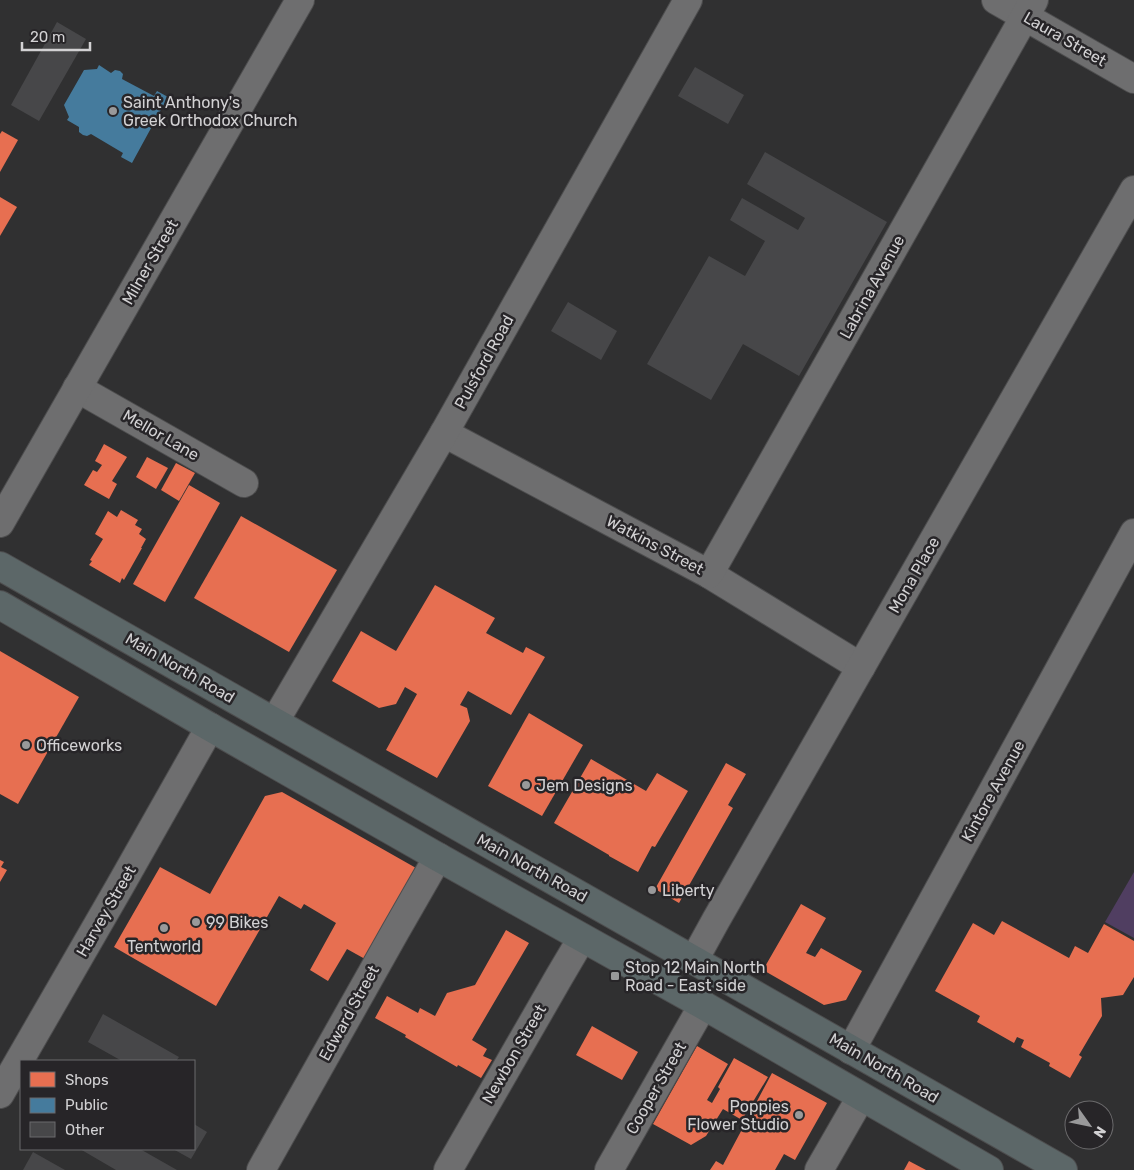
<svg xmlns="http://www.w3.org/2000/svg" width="1134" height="1170" font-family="Rubik,sans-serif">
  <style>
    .green { fill: #503e61 }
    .shops { fill: #e76f51 }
    .public { fill: #457b9d }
    .building { fill: #474749 }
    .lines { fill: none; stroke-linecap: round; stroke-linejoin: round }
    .minor-casing { stroke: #4d4d4e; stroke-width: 30 }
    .highway-casing { stroke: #4d4d4e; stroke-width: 30 }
    .minor { stroke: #6e6e6f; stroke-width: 28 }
    .highway { stroke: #5c6768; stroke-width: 28 }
    .poi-dot { fill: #99999a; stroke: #272528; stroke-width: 2 }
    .labels { text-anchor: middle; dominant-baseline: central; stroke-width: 5; stroke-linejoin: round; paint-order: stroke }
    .street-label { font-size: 16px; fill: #d2d1d3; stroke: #272528 }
    .poi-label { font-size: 16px; fill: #d2d1d3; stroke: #272528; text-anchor: start }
  </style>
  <rect width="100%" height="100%" fill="#303031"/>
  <polygon class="green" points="1134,872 1134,938 1105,922"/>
  <g class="shops">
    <polygon points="2,131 18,140 0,172 0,134"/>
    <polygon points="0,197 17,207 0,236"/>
    <polygon points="104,444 127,457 112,481 117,484 109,499 84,485 93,470 97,472 102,465 95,461"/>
    <polygon points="147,457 168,468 156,489 136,477"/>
    <polygon points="176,463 195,473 179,501 161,490"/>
    <polygon points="189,485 220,503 165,602 133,584"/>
    <polygon points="121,510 138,520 135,525 142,529 139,534 146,539 141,548 142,548 124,580 122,578 120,583 89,565 92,561 90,560 103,539 95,534 108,511 117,517"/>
    <polygon points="241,516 337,570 289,652 194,598"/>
    <polygon points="435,585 495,618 486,633 523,653 526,647 545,657 511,715 468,691 460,705 467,708 470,721 437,778 386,750 417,694 405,687 396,704 379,708 332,681 361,631 396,651"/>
    <polygon points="0,651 79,697 18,804 0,794"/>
    <polygon points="529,713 583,745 542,816 488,786"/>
    <polygon points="591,759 646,791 657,773 688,791 655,847 652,846 638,872 609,856 609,855 554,823"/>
    <polygon points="726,763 746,774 728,805 733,808 679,903 655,889"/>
    <polygon points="282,792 416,868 365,959 347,949 328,981 310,970 336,923 304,904 301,909 279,896 216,1006 114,947 160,867 210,894 265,796"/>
    <polygon points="0,860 4,862 1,867 7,870 0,882"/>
    <polygon points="801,904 826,918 806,953 815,957 821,948 862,971 846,1000 824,1005 763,970"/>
    <polygon points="1002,921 1069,958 1075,946 1088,953 1104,924 1134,941 1134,977 1123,995 1101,998 1102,1016 1079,1055 1082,1057 1070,1078 1049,1066 1050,1063 1021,1047 1024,1040 1017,1037 1014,1043 977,1022 980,1016 935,991 973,923 994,935"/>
    <polygon points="506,930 529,943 472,1040 487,1049 483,1056 492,1060 481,1078 458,1065 457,1067 405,1037 406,1035 375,1018 387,996 418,1013 420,1008 435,1016 447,993 475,985"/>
    <polygon points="592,1026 638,1052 622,1080 576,1055"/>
    <polygon points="697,1046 728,1064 707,1100 712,1103 720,1089 718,1087 734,1058 768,1077 742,1120 723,1109 706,1136 691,1145 653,1124"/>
    <polygon points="772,1073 827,1103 795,1160 784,1154 775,1170 710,1170 716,1161 723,1165"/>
    <polygon points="909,1161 926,1170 904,1170"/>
  </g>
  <polygon class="public" points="99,65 111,73 115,70 120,71 123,74 122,79 154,96 157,91 168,97 132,163 121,157 123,153 91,134 87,136 83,135 79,132 79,127 67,120 69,117 64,105 84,70 97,69"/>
  <g class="building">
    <polygon points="57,22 86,39 39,121 11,105"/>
    <polygon points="695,67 744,95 728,124 678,96"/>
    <polygon points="765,152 887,222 799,376 743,344 711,400 647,364 709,256 745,276 765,241 730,220 742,198 798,230 805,218 747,184"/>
    <polygon points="568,302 617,331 601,360 551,331"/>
    <polygon points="103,1014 179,1057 176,1061 122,1061 88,1042"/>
    <polygon points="194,1124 207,1132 191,1159 173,1149 194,1149"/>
    <polygon points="80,1149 140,1149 177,1170 116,1170"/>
    <polygon points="33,1152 65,1170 23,1170"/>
  </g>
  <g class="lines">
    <g class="minor-casing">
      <g id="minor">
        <polyline points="996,0 1134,79"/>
        <polyline points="77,388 244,483"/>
        <polyline points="444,433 709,574 861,667"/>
        <polyline points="0,523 300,0"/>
        <polyline points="709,574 1034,0"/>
        <polyline points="275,721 444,433 688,0"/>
        <polyline points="694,960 716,920 1134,190"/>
        <polyline points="851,1050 1134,533"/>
        <polyline points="0,1094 120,886 210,727"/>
        <polyline points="261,1170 395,932 438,857"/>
        <polyline points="448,1170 559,977 582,938"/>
        <polyline points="609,1170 703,1005"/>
        <polyline points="819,1170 861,1097"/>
      </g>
    </g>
    <g class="highway-casing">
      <g id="highway">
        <polyline points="0,566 1063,1170"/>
        <polyline points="0,605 210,727 438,857 703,1005 989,1170"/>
      </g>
    </g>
    <use href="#minor" class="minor"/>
    <use href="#highway" class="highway"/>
  </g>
  <g class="poi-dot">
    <circle cx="113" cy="111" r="5"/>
    <circle cx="26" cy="745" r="5"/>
    <circle cx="526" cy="785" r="5"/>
    <circle cx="652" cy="890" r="5"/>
    <circle cx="196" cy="922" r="5"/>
    <circle cx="164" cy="928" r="5"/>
    <rect x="610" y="971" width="10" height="10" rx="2.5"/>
    <circle cx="799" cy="1115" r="5"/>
  </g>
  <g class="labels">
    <g class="street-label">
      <text transform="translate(1065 39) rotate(30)">Laura Street</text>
      <text transform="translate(150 262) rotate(-60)">Milner Street</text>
      <text transform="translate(872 287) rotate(-61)">Labrina Avenue</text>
      <text transform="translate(484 362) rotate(-61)">Pulsford Road</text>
      <text transform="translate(161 435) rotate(30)">Mellor Lane</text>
      <text transform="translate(655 545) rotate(28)">Watkins Street</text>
      <text transform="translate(914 575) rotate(-60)">Mona Place</text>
      <text transform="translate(180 668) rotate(30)">Main North Road</text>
      <text transform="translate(993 791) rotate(-61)">Kintore Avenue</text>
      <text transform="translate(532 868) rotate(29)">Main North Road</text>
      <text transform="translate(106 911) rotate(-60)">Harvey Street</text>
      <text transform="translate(349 1013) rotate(-61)">Edward Street</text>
      <text transform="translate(514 1054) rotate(-60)">Newbon Street</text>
      <text transform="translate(884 1068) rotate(30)">Main North Road</text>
      <text transform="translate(656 1088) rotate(-60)">Cooper Street</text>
    </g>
    <g class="poi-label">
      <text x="123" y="102">Saint Anthony's<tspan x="123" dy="18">Greek Orthodox Church</tspan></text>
      <text x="36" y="745">Officeworks</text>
      <text x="536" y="785">Jem Designs</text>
      <text x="662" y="890">Liberty</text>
      <text x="206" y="922">99 Bikes</text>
      <text x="164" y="946" text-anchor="middle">Tentworld</text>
      <text x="625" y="967">Stop 12 Main North<tspan x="625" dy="18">Road - East side</tspan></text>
      <text x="789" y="1106" text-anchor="end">Poppies<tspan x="789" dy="18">Flower Studio</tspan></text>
    </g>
  </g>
  <rect x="20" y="1060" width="175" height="90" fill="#272528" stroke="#6b6a6c"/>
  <rect x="30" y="1072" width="25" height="15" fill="#e76f51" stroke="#6b6a6c"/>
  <text x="65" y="1085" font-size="15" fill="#d2d1d3">Shops</text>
  <rect x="30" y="1098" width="25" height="15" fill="#457b9d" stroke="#6b6a6c"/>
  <text x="65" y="1110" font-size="15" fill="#d2d1d3">Public</text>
  <rect x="30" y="1122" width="25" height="15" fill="#474749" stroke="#6b6a6c"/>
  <text x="65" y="1135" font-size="15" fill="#d2d1d3">Other</text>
  <g transform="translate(1089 1125) rotate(123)"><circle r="24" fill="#272528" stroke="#6b6a6c"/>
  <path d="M0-4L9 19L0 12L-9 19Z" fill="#99999a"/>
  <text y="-8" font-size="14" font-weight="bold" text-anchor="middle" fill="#d2d1d3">N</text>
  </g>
  <path d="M22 42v8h68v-8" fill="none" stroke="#d2d1d3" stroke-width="2.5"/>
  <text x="30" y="42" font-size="15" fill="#d2d1d3" stroke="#272528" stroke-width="4" paint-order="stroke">20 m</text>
</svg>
